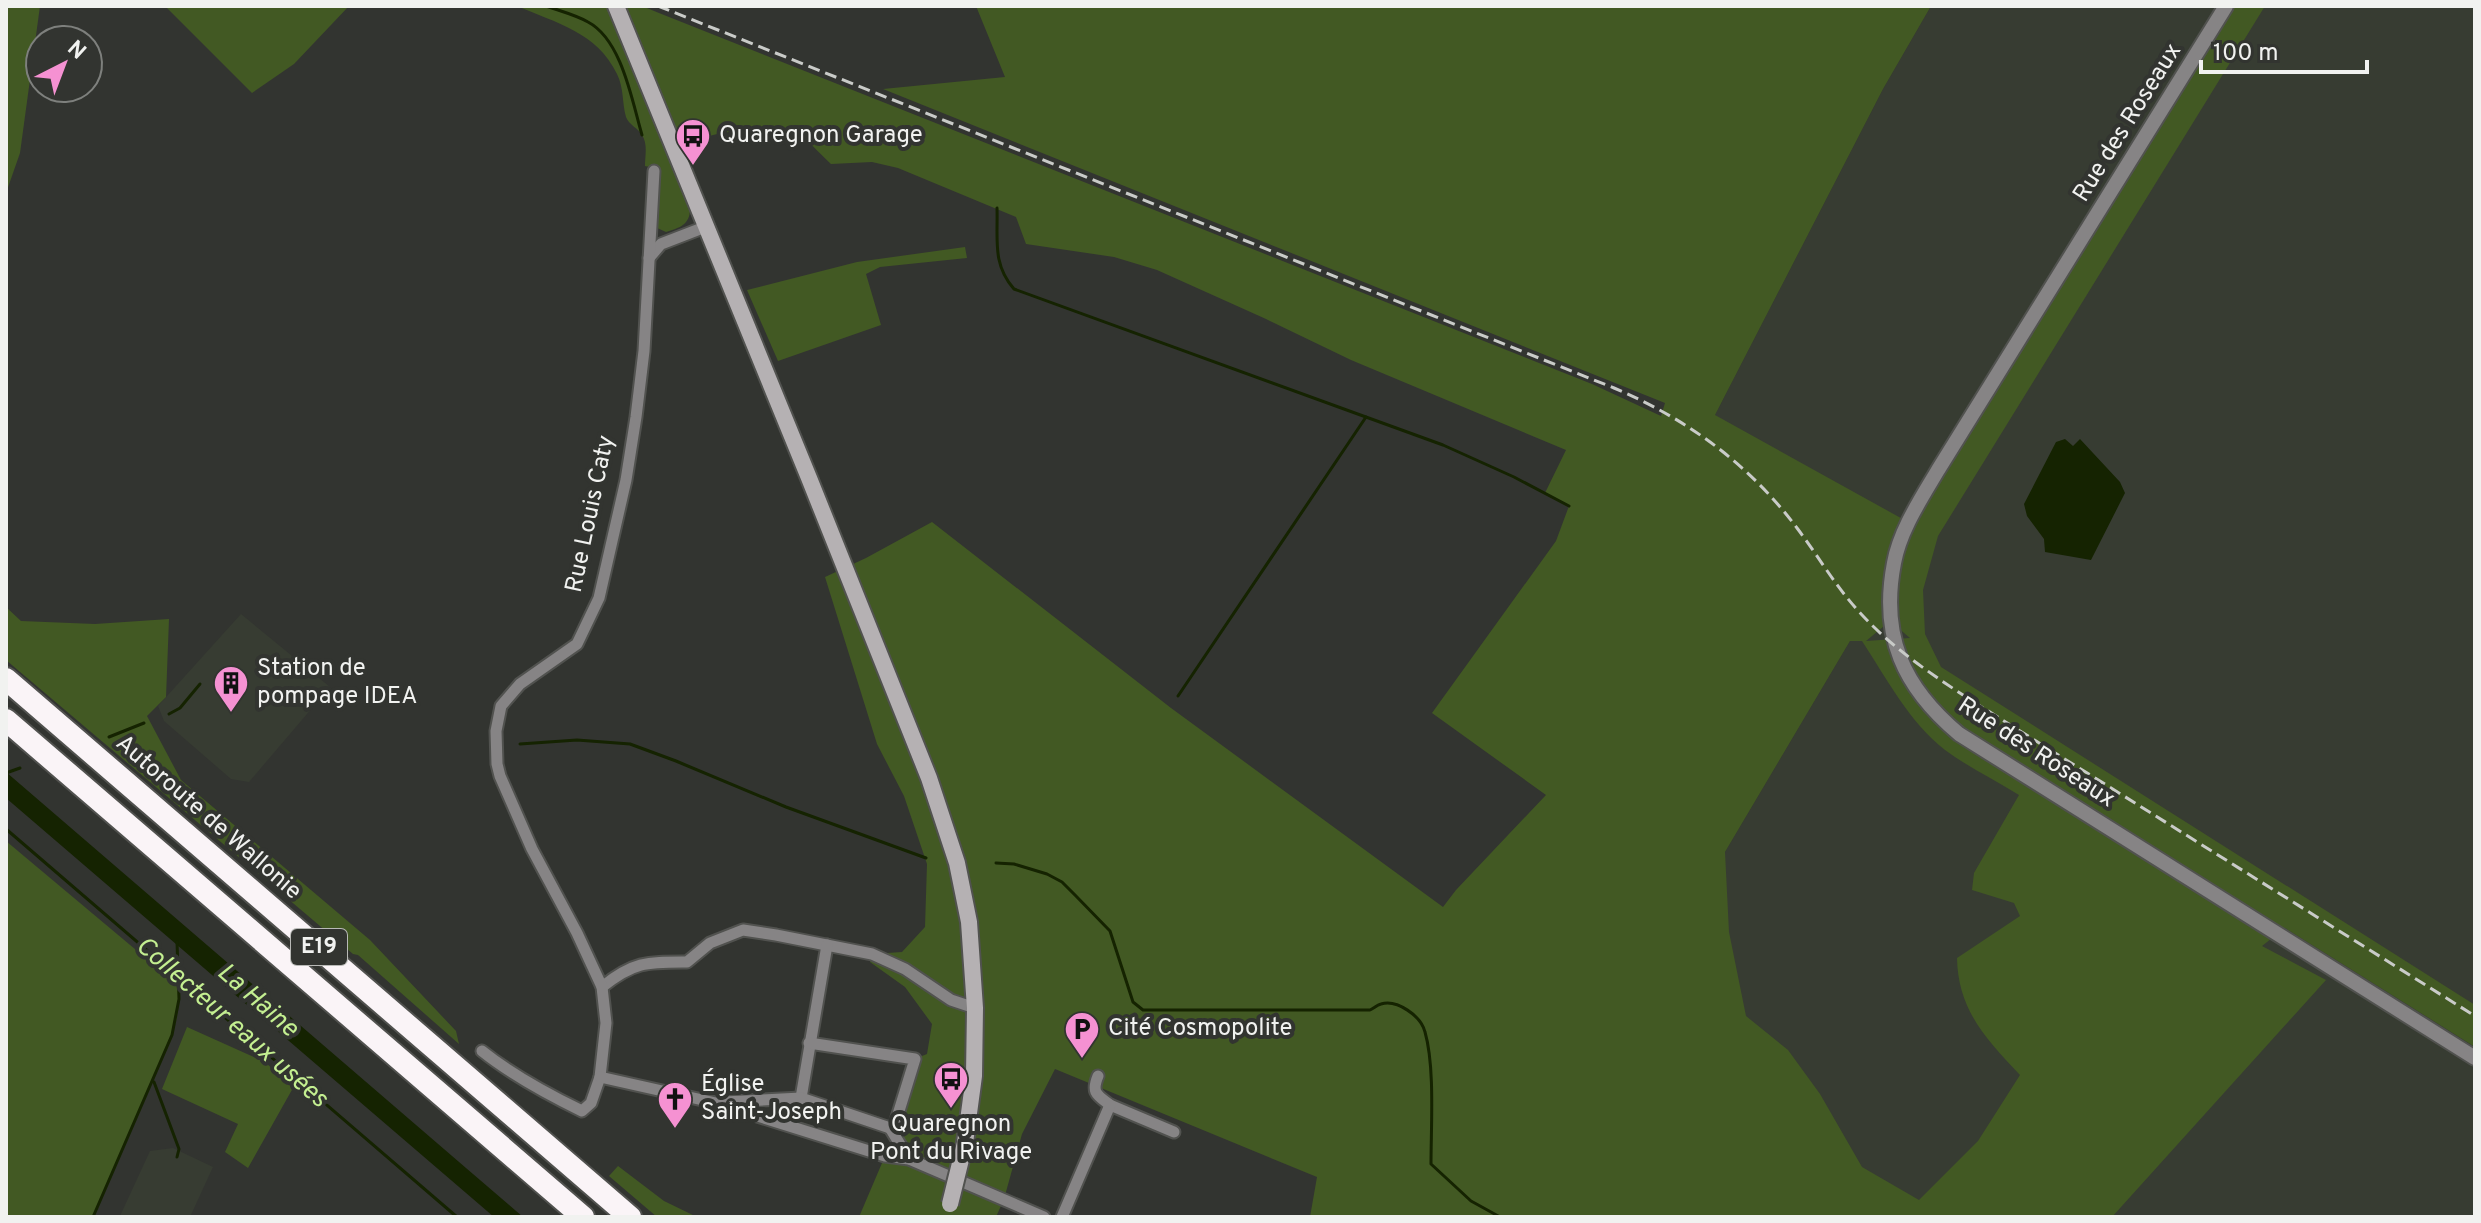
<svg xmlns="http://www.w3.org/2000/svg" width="2481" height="1223" font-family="Overpass,sans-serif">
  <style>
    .built { fill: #373c32 }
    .green { fill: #425923; fill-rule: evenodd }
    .water { fill: #152301 }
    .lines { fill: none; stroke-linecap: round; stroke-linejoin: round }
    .stream { stroke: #152301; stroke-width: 3 }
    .minor-casing { stroke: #51524f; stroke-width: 15 }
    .tertiary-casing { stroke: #51524f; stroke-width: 18 }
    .secondary-casing { stroke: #51524f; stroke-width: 20 }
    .motorway-casing { stroke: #51524f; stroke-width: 26 }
    .minor { stroke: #868485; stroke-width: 11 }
    .tertiary { stroke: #868485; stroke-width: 14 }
    .secondary { stroke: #b5b1b3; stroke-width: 16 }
    .motorway { stroke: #faf4f7; stroke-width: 22 }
    .rail { stroke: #c9cbc8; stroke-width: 3; stroke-dasharray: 12 6; stroke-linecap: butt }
    .secondary-bridge-casing { stroke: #51524f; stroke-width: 20; stroke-linecap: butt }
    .secondary-bridge { stroke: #b5b1b3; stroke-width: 16 }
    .labels { text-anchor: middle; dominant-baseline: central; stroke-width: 8; stroke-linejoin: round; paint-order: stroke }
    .shield { fill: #323430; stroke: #b8b9b6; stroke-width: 2 }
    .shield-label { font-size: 22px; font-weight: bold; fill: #f1f2f0 }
    .street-label { font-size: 24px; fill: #f1f2f0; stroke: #323430 }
    .poi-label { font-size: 24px; fill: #f1f2f0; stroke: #323430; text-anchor: start }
    .water-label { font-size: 26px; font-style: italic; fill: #c4ef91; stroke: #323430 }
  </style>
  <rect width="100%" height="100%" fill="#323430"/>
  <g class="built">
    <polygon points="1931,6 2475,6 2475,1217 1520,1217 1725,852 1850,641 1862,641 1715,415 1883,89"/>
    <polygon points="241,614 330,687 249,782 231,779 164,721 158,706"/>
    <polygon points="173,1148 213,1167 190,1217 120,1216 150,1151"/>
  </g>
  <g class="green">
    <polygon points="6,6 40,6 20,153 6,193"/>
    <polygon points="165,6 349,6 294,64 252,93"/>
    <path d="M517 6H609L662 135 690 209C690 225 679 228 666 232L655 227 658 169 645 166C645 156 648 144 642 135 638 128 629 125 626 117 622 103 624 88 617 74 597 32 556 23 517 6Z"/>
    <path d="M624 6H642L659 13 1592 384 1661 416 1665 403 883 89 1005 77 976 6H1931L1883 89 1715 415 1908 522 2226 6H2265L1938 536 1923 590 1925 634 1941 667 2475 1005V1047L2285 928 2262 946 2326 980 2112 1217H1310L1317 1177 1055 1069 1022 1134 1004 1199 996 1217H859L885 1156 908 1159 901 1129 917 1058 927 1054 932 1024 905 987 870 962 872 954 902 952 925 927 927 864 904 796 877 744 825 577 866 558 932 522 1171 708 1443 907 1456 890 1546 795 1432 713 1556 541 1569 506 1545 493 1566 450 1351 360 1266 319 1157 270 1114 257 1026 244 1016 217 898 168 872 162 831 164C823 157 812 144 803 138 776 121 708 132 680 146ZM1890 621 1910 638 1866 641ZM1850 641H1862C1887 679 1909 722 1945 750 1968 767 1995 780 2019 795L1974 873 1972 890 2014 903 2020 916 1957 958C1958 1010 1986 1039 2020 1075L1978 1141 1919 1200 1862 1167 1820 1094 1788 1050 1746 1016 1729 932 1725 852Z"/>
    <polygon points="965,247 967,258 880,267 866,274 881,325 778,361 747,290 857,262"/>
    <polygon points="6,607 21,621 95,624 169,619 166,697 147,716 181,780 370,940 456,1031 459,1044 358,955 353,954 6,660"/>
    <polygon points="6,841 179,986 177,1017 172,1035 93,1217 6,1217"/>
    <polygon points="187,1027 265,1062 293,1088 248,1168 225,1152 238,1124 162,1089"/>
    <polygon points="618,1166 664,1201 697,1217 657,1217 609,1176"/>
  </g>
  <g class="water">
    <polygon points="2065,439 2073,446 2080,439 2120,482 2125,493 2091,560 2045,552 2044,539 2027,516 2024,504 2056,442"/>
    <polygon points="6,772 466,1168 523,1217 494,1217 6,798"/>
  </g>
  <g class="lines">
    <g class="stream">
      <path d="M546 6C560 11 576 15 588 22 622 40 632 101 642 135"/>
      <path d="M997 208C998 239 992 264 1014 289L1443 445 1514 477 1569 506"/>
      <polyline points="1178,696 1366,417"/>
      <polyline points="169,714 180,708 200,684"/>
      <polyline points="109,737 144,723"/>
      <polyline points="520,744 577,740 630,744 676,761 786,807 926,858"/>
      <polyline points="6,773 20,768"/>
      <polyline points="6,829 457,1217"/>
      <path d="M996 863 1014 864 1047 874 1062 882 1075 895 1110 931 1133 1002 1143 1010H1370C1374 1008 1377 1005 1381 1004 1397 999 1421 1016 1425 1032 1435 1067 1431 1126 1431 1164L1471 1201 1500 1217"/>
      <polyline points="154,1082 179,1149 177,1157"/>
      <polyline points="93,1217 172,1035 179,999 177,942"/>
    </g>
    <g class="minor-casing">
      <g id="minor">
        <polyline points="649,258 661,244 705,227"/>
        <path d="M602 987C634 961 648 962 687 962L710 943 743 930 776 935 872 954 905 969 951 1000 975 1008"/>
        <path d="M482 1051C512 1075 547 1094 582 1111L591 1103 600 1077 606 1023 602 987 577 933 532 849 500 776 497 764 496 731 501 706 520 684 577 644 599 598 626 480 636 417 644 351 654 171"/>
        <polyline points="600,1077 716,1103 885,1156 909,1159 1044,1217"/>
        <polyline points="801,1098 827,945"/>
        <polyline points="724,1102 801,1098 890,1128 895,1124 915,1059 809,1043"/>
        <polyline points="1110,1105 1174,1132"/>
        <polyline points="890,1128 909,1159"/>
        <path d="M1062 1217 1110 1105C1097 1095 1091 1093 1098 1076"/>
      </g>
    </g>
    <g class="tertiary-casing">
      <path id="tertiary" d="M2226 6C2149 132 2070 257 1992 383 1974 412 1956 441 1938 470 1921 499 1900 530 1894 563 1880 636 1903 687 1959 734L2475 1058"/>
    </g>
    <g class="secondary-casing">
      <polyline id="secondary" points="616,6 809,478 929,778 957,863 969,922 975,1008 974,1076 965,1143"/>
    </g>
    <g class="motorway-casing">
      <g id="motorway">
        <polyline points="6,679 630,1217"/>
        <polyline points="6,720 583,1217"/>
      </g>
    </g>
    <use href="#minor" class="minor"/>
    <use href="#tertiary" class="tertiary"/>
    <use href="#secondary" class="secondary"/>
    <use href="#motorway" class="motorway"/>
    <path class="rail" d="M658 6 1614 388C1687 419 1749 464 1797 528 1819 557 1837 589 1863 616 1894 649 1931 674 1969 699L2475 1016"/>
    <g class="secondary-bridge-casing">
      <polyline id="secondary-bridge" points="950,1204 965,1143"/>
    </g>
    <use href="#secondary-bridge" class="secondary-bridge"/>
  </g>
  <defs>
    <g id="bus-pin" transform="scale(1.8)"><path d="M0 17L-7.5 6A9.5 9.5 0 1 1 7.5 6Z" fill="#f591d2" stroke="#323430"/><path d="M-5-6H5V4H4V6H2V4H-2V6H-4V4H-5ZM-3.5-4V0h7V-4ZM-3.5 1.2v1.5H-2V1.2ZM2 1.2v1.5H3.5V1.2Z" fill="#111"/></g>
    <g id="building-pin" transform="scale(1.8)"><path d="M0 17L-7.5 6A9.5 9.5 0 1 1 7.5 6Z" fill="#f591d2" stroke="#323430"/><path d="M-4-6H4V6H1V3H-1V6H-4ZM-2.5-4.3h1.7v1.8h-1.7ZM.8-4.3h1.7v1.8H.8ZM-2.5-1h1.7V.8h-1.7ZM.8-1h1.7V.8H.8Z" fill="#111"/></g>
    <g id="parking-pin" transform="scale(1.8)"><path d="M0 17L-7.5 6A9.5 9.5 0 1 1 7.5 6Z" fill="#f591d2" stroke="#323430"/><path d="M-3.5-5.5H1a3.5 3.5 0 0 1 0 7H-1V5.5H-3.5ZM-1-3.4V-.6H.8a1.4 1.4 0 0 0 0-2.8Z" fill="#111"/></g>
    <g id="church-pin" transform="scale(1.8)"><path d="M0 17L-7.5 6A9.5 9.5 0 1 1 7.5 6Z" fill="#f591d2" stroke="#323430"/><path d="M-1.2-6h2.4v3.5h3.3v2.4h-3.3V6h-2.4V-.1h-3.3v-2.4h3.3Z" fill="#111"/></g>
  </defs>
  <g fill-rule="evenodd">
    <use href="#bus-pin" x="693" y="136"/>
    <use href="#building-pin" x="231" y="683"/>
    <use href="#parking-pin" x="1082" y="1029"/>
    <use href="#bus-pin" x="951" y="1079"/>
    <use href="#church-pin" x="675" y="1099"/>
  </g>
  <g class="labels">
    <rect class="shield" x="291" y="929" width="56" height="36" rx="6"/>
    <g class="shield-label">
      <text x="319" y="947">E19</text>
    </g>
    <g class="street-label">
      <text transform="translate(2128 123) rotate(-58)">Rue des Roseaux</text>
      <text transform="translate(591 514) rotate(-78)">Rue Louis Caty</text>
      <text transform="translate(2036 753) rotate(33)">Rue des Roseaux</text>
      <text transform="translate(208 818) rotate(41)">Autoroute de Wallonie</text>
    </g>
    <g class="poi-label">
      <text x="719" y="136">Quaregnon Garage</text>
      <text x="257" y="669">Station de<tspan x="257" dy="28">pompage IDEA</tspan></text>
      <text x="1108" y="1029">Cité Cosmopolite</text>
      <text x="701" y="1085">Église<tspan x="701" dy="28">Saint-Joseph</tspan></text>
      <text x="951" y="1125" text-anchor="middle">Quaregnon<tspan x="951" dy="28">Pont du Rivage</tspan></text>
    </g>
    <g class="water-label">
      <text transform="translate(257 1001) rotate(41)">La Haine</text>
      <text transform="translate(231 1023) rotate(41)">Collecteur eaux usées</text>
    </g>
  </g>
  <rect width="2481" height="1223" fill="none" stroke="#f1f2f0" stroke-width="16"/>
  <g transform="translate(64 64) rotate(42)"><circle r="38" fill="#323430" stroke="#7e807d" stroke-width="2"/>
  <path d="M0-6L14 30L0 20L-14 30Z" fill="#f591d2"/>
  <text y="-12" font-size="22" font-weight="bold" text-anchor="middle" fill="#f1f2f0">N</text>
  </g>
  <path d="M2201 60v12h166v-12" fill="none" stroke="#f1f2f0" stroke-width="4"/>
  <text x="2213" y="60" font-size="24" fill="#f1f2f0" stroke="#323430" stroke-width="6" paint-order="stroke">100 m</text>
</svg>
